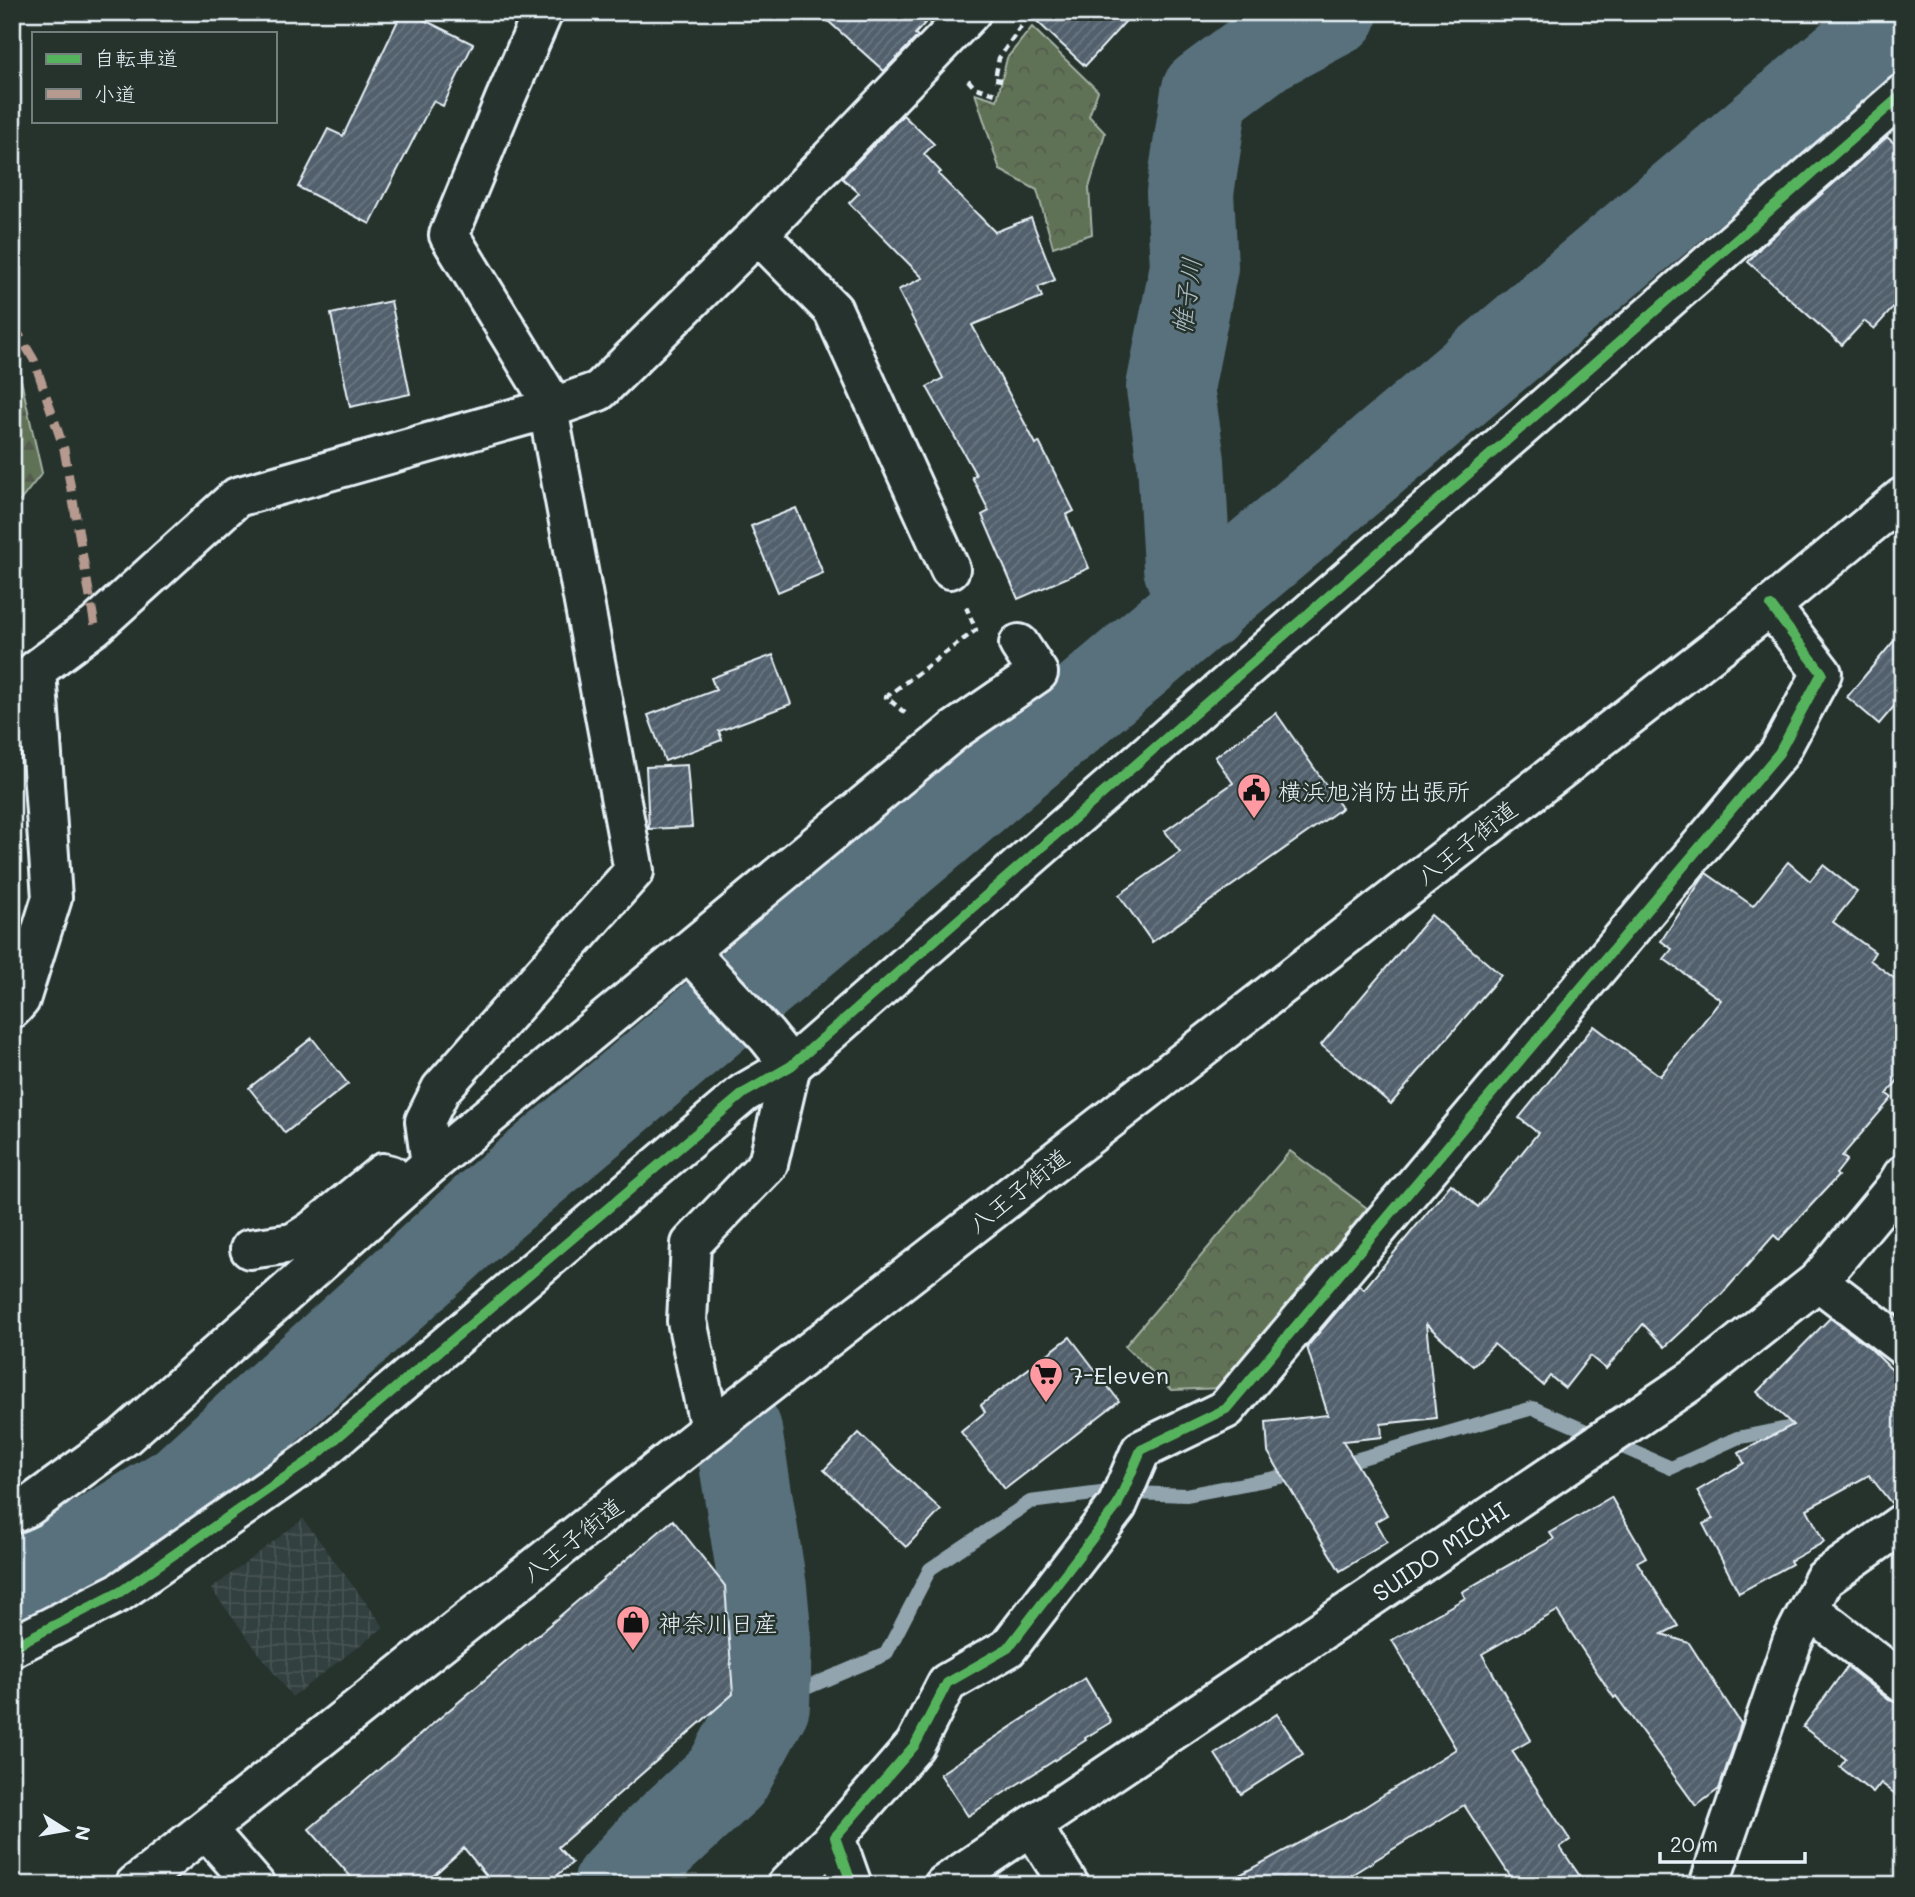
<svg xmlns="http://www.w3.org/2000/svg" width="1915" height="1897" font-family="Mali,'Klee One',sans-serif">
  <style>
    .industrial { fill: url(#industrial-grid) }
    .forest { fill: url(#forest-firs); stroke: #a4b2a6; stroke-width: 2 }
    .park { fill: url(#park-crowns); stroke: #a4b2a6; stroke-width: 2 }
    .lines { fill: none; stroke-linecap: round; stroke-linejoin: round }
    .stream { stroke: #92a4ae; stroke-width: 14 }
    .river { stroke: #58717c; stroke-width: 88 }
    .building { fill: url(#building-hatch); stroke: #e8f1f8; stroke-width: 2 }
    .minor-casing { stroke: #e8f1f8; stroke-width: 44 }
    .highway-casing { stroke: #e8f1f8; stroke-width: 44 }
    .path { stroke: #e8f1f8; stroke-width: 4.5; stroke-dasharray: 7 5; stroke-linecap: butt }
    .minor { stroke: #26332d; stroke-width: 38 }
    .highway { stroke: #26332d; stroke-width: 38 }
    .quiet { stroke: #b69a8f; stroke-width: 9; stroke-dasharray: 18 9; stroke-linecap: butt }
    .cycleway-casing { stroke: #26332d; stroke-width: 15 }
    .cycleway { stroke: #56b35d; stroke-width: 10 }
    .labels { text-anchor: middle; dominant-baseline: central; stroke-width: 5; stroke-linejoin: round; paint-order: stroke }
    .poi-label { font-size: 24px; fill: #e8f1f8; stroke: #26332d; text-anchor: start }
    .street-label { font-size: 24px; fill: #e8f1f8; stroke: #26332d }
    .water-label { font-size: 26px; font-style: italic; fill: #aebec6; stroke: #26332d }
  </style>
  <defs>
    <pattern id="industrial-grid" width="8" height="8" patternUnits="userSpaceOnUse" patternTransform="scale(1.75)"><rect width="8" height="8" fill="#334040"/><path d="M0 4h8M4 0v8" fill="none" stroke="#475353"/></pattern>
    <pattern id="forest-firs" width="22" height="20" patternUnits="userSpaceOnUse" patternTransform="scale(1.75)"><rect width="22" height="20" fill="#607254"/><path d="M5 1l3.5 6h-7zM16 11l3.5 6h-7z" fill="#525b4e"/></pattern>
    <pattern id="park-crowns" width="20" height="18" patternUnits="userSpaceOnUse" patternTransform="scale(1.75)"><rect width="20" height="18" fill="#607254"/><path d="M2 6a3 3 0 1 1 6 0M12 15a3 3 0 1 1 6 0" fill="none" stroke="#525b4e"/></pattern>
    <pattern id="building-hatch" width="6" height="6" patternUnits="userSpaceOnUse" patternTransform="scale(1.75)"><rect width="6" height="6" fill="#51606c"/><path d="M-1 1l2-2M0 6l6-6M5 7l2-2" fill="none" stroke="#6a7782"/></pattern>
  </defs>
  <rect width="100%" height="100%" fill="#26332d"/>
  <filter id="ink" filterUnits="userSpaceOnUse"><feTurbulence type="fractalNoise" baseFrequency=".0143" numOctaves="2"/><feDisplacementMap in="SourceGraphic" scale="14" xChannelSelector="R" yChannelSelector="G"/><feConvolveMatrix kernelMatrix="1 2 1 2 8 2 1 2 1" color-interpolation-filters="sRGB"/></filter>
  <g filter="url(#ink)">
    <polygon class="industrial" points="303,1519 384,1627 292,1697 211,1589"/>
    <polygon class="forest" points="12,340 42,473 12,511"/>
    <g class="park">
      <polygon points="1032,27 1098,91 1089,116 1105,133 1089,188 1092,234 1053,247 1037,190 1000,170 975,93 997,100 1007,58"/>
      <polygon points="1290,1151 1367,1208 1224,1388 1171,1390 1125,1346"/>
    </g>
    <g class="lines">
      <g class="stream">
        <polyline points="1338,1465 1533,1408 1671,1468 1737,1438 1808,1424"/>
        <polyline points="766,1705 886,1654 930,1569 1030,1502 1109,1492 1186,1495 1301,1473"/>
      </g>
      <g class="river">
        <polyline points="1202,607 1187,567 1181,461 1170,388 1194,267 1190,193 1205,93 1264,49 1334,12"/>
        <polyline points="12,1590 182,1487 491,1205 1903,12"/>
        <polyline points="617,1885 654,1845 727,1777 766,1705 768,1640 763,1588 738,1431"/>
      </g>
    </g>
    <g class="building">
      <polygon points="402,12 408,12 473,44 443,106 433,101 370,224 298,187 328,129 343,136"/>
      <polygon points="818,12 935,12 915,34 918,36 884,71"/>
      <polygon points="1027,12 1134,12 1085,66"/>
      <polygon points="903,115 934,144 924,154 941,172 938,174 995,232 1031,218 1055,280 1038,287 1042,297 972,325 1036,444 1039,442 1074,511 1066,515 1089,568 1018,599 982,515 989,511 972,477 976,475 927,387 943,378 898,290 923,278 849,203 859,193 842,178"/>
      <polygon points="1887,137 1903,151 1903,297 1874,329 1864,321 1842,345 1748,262 1761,247"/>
      <polygon points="391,301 410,394 350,407 331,314"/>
      <polygon points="796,508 823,573 778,592 751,526"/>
      <polygon points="1903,630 1903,696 1879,724 1847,697"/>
      <polygon points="773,655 791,704 719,731 722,740 665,761 648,715 716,690 711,678"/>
      <polygon points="1276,713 1342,808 1152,942 1119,895 1180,852 1165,831 1233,783 1215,757"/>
      <polygon points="687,765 692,827 649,829 646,767"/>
      <polygon points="1788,862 1810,881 1823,865 1857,892 1833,922 1875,952 1870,960 1903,985 1903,1074 1887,1094 1892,1098 1842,1156 1847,1160 1836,1174 1838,1176 1779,1240 1774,1235 1722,1294 1665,1347 1643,1324 1606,1369 1590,1356 1565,1388 1550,1376 1543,1385 1494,1344 1473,1366 1426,1324 1436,1418 1381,1424 1382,1437 1343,1441 1387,1515 1375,1522 1387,1542 1340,1571 1268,1452 1266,1422 1328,1415 1307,1347 1359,1285 1364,1289 1451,1184 1478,1207 1538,1133 1519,1118 1594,1026 1660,1076 1721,1000 1664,959 1672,949 1661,941 1706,873 1753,906"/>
      <polygon points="1431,915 1501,975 1391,1104 1321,1045"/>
      <polygon points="312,1038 348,1084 285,1133 249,1088"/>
      <polygon points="1830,1318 1870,1348 1903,1381 1903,1501 1892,1504 1869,1475 1807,1509 1824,1542 1790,1561 1792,1564 1739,1593 1703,1524 1713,1519 1697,1491 1744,1463 1739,1453 1793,1425 1757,1392"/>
      <polygon points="1070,1337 1119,1401 1005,1489 961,1432 985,1412 981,1405"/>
      <polygon points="859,1433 941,1510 906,1547 824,1470"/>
      <polygon points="1611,1497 1646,1557 1637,1562 1678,1626 1662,1634 1689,1643 1741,1724 1719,1789 1696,1806 1616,1696 1614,1698 1557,1611 1482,1654 1531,1740 1512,1751 1570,1840 1560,1847 1586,1885 1516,1885 1464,1805 1335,1885 1221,1885 1360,1810 1456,1749 1392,1640 1465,1598 1462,1592 1554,1539 1550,1533"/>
      <polygon points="673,1520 725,1586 733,1694 558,1847 572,1863 546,1885 494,1885 464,1848 423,1885 358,1885 309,1829"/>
      <polygon points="1847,1667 1889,1700 1903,1704 1903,1800 1881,1783 1873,1793 1840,1767 1846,1759 1803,1727"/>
      <polygon points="1085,1678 1111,1722 1085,1738 1086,1740 968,1816 940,1774"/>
      <polygon points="1277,1714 1303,1754 1241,1794 1215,1754"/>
    </g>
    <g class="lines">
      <g class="minor-casing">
        <g id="minor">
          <polyline points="543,12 505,99 449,235 554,407"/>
          <polyline points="758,234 833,310 950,569"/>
          <polyline points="689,952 767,1036 791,1066 768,1164 691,1244 687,1321 710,1429"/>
          <polyline points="12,1009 20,1000 52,898 36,670 95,626 237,497 548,409 599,391 758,234 971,12"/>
          <polyline points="431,1164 425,1121 441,1089 634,871 548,409"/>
          <polyline points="250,1249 293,1243 312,1231 383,1173 391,1175"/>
          <polyline points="1818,1281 1903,1346"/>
          <polyline points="12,1514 29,1506 124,1437 431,1164 955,730 1038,673 1019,644"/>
          <polyline points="1809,1609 1903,1683"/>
          <polyline points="12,1647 120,1592 313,1458 744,1093 791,1066 1903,94"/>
          <polyline points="1032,1826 1069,1885"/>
          <polyline points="206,1829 255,1885"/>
          <polyline points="787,1885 835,1837"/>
          <polyline points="852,1885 835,1837 915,1745 947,1683 1008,1648 1117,1506 1141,1450 1226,1409 1779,753 1822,673 1771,606"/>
          <path id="s1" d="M944 1885 1697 1377 1818 1281 1895 1188 1903 1175"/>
          <polyline points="1709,1885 1792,1642 1824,1579 1903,1523"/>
        </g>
      </g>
      <g class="highway-casing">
        <polyline id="highway" points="135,1885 710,1429 1771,606 1903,497"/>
      </g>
      <g class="path">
        <polyline points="968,80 974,87 998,95"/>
        <polyline points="1002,80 995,79 999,58 1031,12"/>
        <polyline points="905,713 886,697 976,630 966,607"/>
      </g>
      <use href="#minor" class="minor"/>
      <use href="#highway" class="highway"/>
      <polyline class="quiet" points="12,323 34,360 64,449 95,626"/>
      <g class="cycleway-casing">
        <g id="cycleway">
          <polyline points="12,1647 120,1592 313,1458 744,1093 791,1066 1903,94"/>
          <polyline points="852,1885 835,1837 915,1745 947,1683 1008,1648 1117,1506 1141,1450 1226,1409 1779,753 1822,673 1771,606"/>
        </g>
      </g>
      <use href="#cycleway" class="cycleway"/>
    </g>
  </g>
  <defs>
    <g id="civic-pin" transform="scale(1.75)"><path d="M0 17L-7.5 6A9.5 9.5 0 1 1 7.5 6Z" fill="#ff9aa2" stroke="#26332d"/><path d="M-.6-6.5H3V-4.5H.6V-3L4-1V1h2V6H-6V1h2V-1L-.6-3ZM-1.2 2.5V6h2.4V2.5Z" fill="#111"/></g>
    <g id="supermarket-pin" transform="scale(1.75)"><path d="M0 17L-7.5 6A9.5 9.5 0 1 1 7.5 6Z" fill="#ff9aa2" stroke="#26332d"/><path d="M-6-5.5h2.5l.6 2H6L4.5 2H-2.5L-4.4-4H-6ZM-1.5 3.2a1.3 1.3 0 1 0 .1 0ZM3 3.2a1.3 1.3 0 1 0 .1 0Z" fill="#111"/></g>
    <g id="shop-pin" transform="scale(1.75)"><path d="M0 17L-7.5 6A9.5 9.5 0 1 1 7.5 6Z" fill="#ff9aa2" stroke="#26332d"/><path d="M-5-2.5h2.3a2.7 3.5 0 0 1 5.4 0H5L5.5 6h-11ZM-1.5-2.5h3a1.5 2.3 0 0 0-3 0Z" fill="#111"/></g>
  </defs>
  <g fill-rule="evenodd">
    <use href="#civic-pin" x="1254" y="790"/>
    <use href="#supermarket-pin" x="1046" y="1374"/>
    <use href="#shop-pin" x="633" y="1622"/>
  </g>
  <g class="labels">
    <g class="poi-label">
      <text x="1278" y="790">横浜旭消防出張所</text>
      <text x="1070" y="1374">7-Eleven</text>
      <text x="658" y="1622">神奈川日産</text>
    </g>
    <g class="street-label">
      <text transform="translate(1466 842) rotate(-38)">八王子街道</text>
      <text transform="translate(1018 1190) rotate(-38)">八王子街道</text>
      <text transform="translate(572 1539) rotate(-38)">八王子街道</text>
      <text stroke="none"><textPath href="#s1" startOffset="598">SUIDO MICHI</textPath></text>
    </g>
    <g class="water-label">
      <text transform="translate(1186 296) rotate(-82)">帷子川</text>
    </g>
  </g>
  <rect width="1915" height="1897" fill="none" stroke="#26332d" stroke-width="42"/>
  <rect x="21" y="21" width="1873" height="1855" fill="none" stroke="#e8f1f8" stroke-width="2.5" filter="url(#ink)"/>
  <rect x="32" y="32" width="245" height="91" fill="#26332d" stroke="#747f7e" stroke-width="2"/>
  <rect x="46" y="54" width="35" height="10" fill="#56b35d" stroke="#747f7e" stroke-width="2"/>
  <text x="94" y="66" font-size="21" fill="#e8f1f8">自転車道</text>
  <rect x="46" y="89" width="35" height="10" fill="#b69a8f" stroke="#747f7e" stroke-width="2"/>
  <text x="94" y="102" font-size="21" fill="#e8f1f8">小道</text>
  <g transform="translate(66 1830) rotate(101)" stroke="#26332d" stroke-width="5" paint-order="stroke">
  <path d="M0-5L12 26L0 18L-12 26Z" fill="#e8f1f8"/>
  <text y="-10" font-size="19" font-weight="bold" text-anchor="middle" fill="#e8f1f8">N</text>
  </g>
  <path d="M1660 1852v10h145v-10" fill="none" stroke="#e8f1f8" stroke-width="3.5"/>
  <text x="1670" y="1852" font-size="21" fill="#e8f1f8" stroke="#26332d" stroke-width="5" paint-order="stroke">20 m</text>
</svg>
